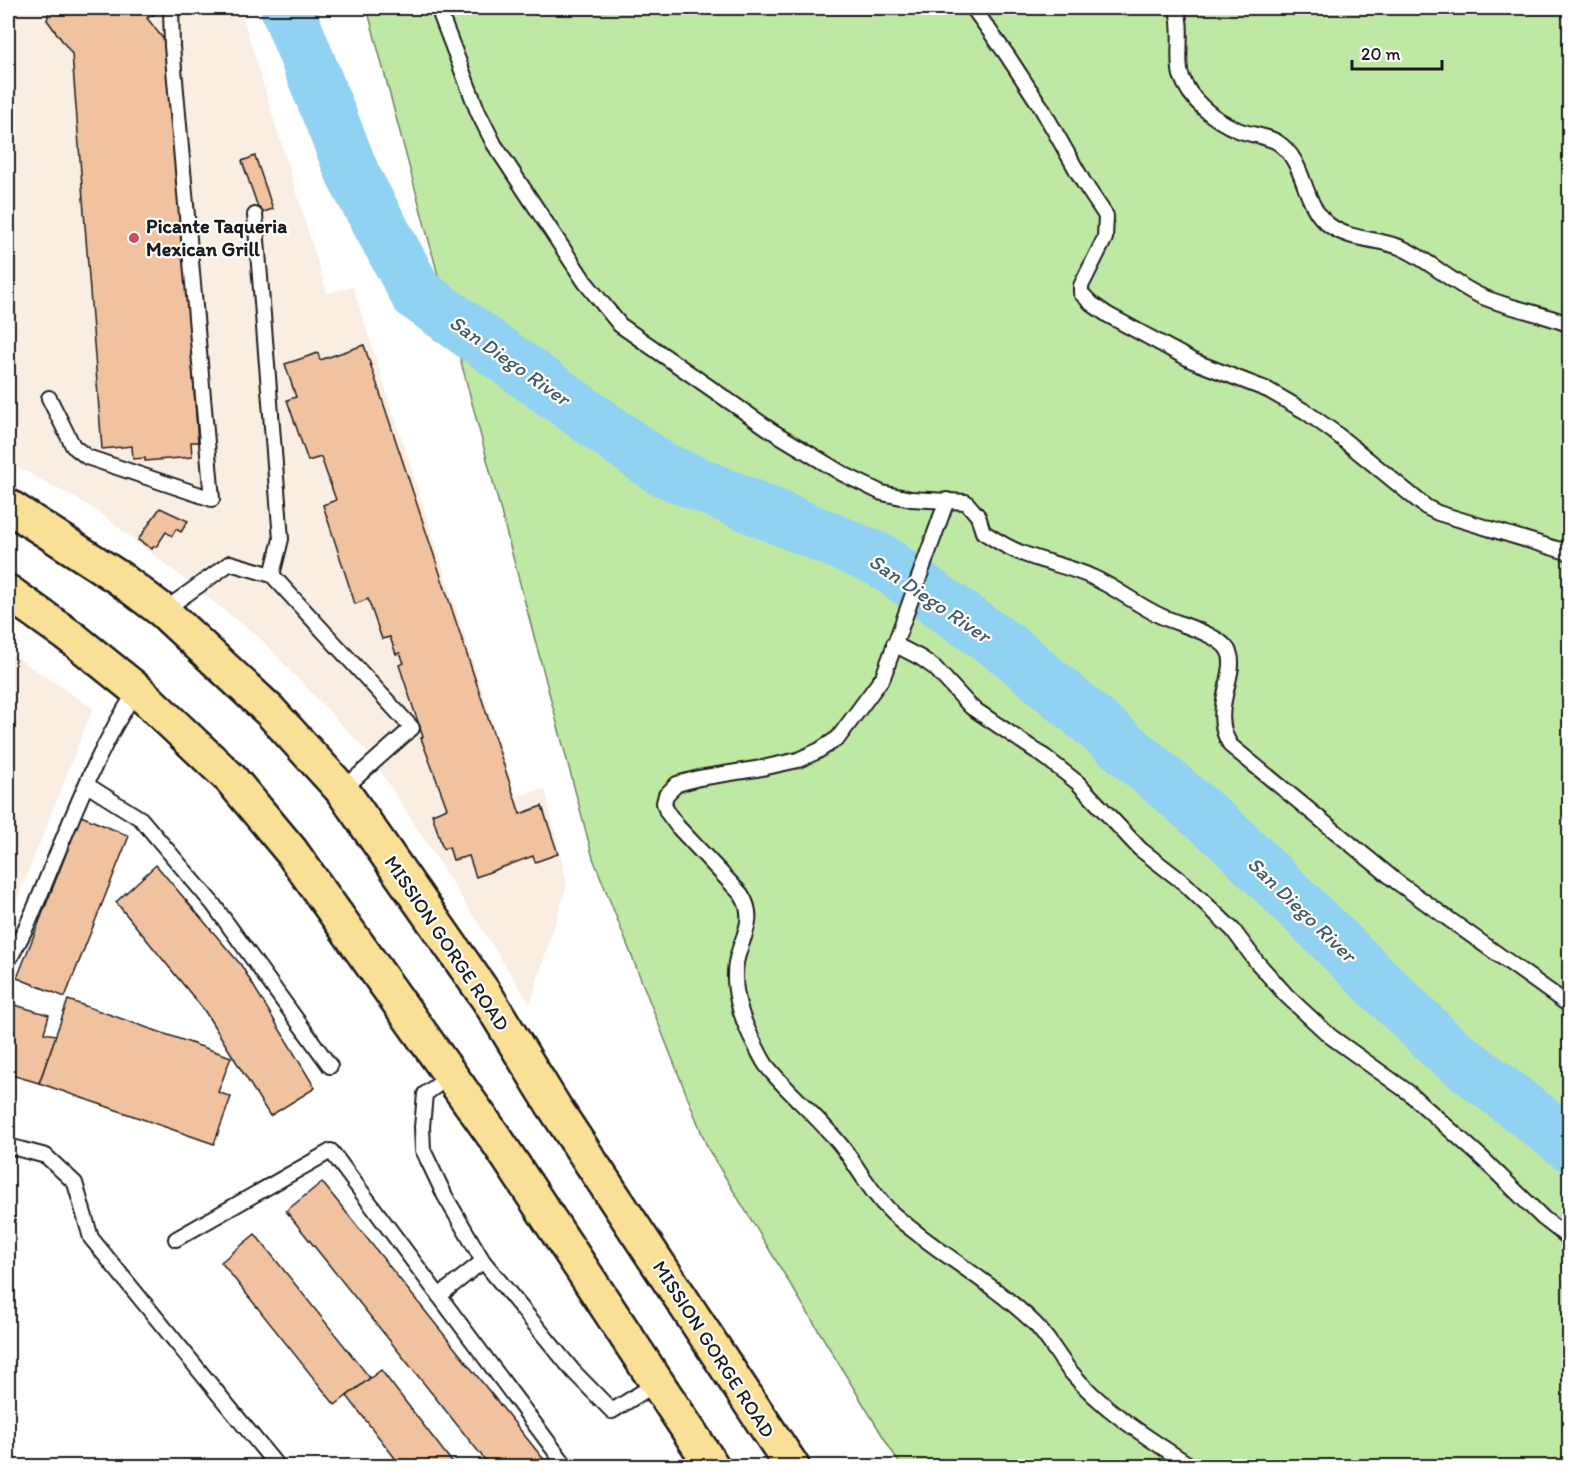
<svg xmlns="http://www.w3.org/2000/svg" width="1577" height="1474" font-family="Itim,sans-serif">
  <style>
    .built { fill: #faede2 }
    .green { fill: #bfe8a4; stroke: #6e8260; stroke-width: 1.5 }
    .lines { fill: none; stroke-linecap: round; stroke-linejoin: round }
    .river { stroke: #91d2f2; stroke-width: 54 }
    .building { fill: #f0c29f; stroke: #1c1c1c; stroke-width: 1.5 }
    .lane-casing { stroke: #1c1c1c; stroke-width: 18 }
    .primary-casing { stroke: #1c1c1c; stroke-width: 38 }
    .lane { stroke: #fff; stroke-width: 14 }
    .primary { stroke: #fadf96; stroke-width: 33 }
    .poi-dot { fill: #d1495b; stroke: #fff; stroke-width: 2 }
    .labels { text-anchor: middle; dominant-baseline: central; stroke-width: 4.5; stroke-linejoin: round; paint-order: stroke }
    .poi-label { font-size: 20px; font-weight: bold; fill: #1c1c1c; stroke: #fff; text-anchor: start }
    .street-label { font-size: 20px; fill: #1c1c1c; stroke: #fff }
    .water-label { font-size: 21px; font-style: italic; fill: #455c67; stroke: #fff }
  </style>
  <rect width="100%" height="100%" fill="#fff"/>
  <filter id="ink" filterUnits="userSpaceOnUse"><feTurbulence type="fractalNoise" baseFrequency=".0167" numOctaves="2"/><feDisplacementMap in="SourceGraphic" scale="12" xChannelSelector="R" yChannelSelector="G"/><feConvolveMatrix kernelMatrix="1 2 1 2 8 2 1 2 1" color-interpolation-filters="sRGB"/></filter>
  <g filter="url(#ink)">
    <g class="built">
      <polygon points="8,8 240,8 327,293 353,287 516,796 545,789 567,885 530,1004 370,755 260,638 92,507 8,462"/>
      <polygon points="8,652 93,708 8,923"/>
    </g>
    <polygon class="green" points="367,8 1569,8 1569,1466 901,1466 708,1149 593,858"/>
    <g class="lines">
      <polyline class="river" points="287,8 354,177 417,294 660,468 880,560 1014,654 1228,836 1442,1046 1570,1145"/>
    </g>
    <g class="building">
      <polygon points="50,8 161,8 161,11 147,18 168,45 198,442 191,442 192,457 145,461 145,458 133,459 132,446 102,449 72,54 47,20"/>
      <polygon points="255,156 273,209 260,213 242,161"/>
      <polygon points="364,345 520,814 542,806 558,854 535,862 533,856 476,877 469,856 453,860 449,847 443,849 432,814 447,808 421,738 423,737 399,665 404,663 400,653 396,654 390,637 382,639 368,599 355,604 323,505 336,500 321,457 308,461 287,400 296,397 285,364 318,353 320,360"/>
      <polygon points="160,508 188,521 181,532 176,529 172,536 166,532 156,547 154,546 152,549 138,540"/>
      <polygon points="81,816 129,836 65,997 17,978"/>
      <polygon points="156,865 241,965 315,1088 270,1116 204,1010 116,902"/>
      <polygon points="68,1000 231,1057 218,1092 231,1097 214,1144 39,1083"/>
      <polygon points="8,1003 49,1015 44,1033 56,1035 39,1083 8,1074"/>
      <polygon points="322,1182 549,1466 490,1466 286,1211"/>
      <polygon points="255,1234 370,1378 335,1405 221,1262"/>
      <polygon points="381,1370 455,1466 401,1466 347,1396"/>
    </g>
    <g class="lines">
      <g class="lane-casing">
        <g id="lane">
          <path d="M438 8 478 112 494 144 585 282 620 325 772 431 843 474 882 493 911 499 966 502 978 516 983 532C994 539 1006 547 1019 552 1042 562 1069 566 1092 577 1117 588 1138 606 1163 617 1181 625 1218 634 1228 650 1241 672 1207 711 1231 746L1397 882 1570 1006"/>
          <polyline points="973,8 1007,55 1041,107 1084,183 1106,216 1105,238 1081,286 1081,293 1092,304 1108,315 1193,361 1268,390 1306,412 1334,432 1426,507 1438,513 1570,553"/>
          <path d="M1176 8C1184 26 1176 58 1181 75 1190 101 1214 120 1238 130 1250 135 1265 135 1277 142 1307 161 1301 204 1329 225 1350 241 1379 238 1402 248 1431 261 1454 285 1483 297 1512 309 1542 313 1570 325"/>
          <polyline points="255,215 281,539 272,575"/>
          <polyline points="49,398 73,446 87,457 212,499 172,46 171,8"/>
          <path d="M947 500 883 677 838 738 818 751 798 760 762 768 699 778 677 784 666 795 664 803 667 812 678 827 741 894C758 920 741 936 736 963 732 987 740 1015 751 1037 756 1046 760 1056 766 1065 790 1096 823 1120 846 1152 861 1173 873 1195 892 1213 936 1252 989 1280 1032 1321 1047 1335 1057 1355 1070 1371 1104 1411 1148 1438 1191 1466"/>
          <polyline points="163,611 230,563 272,575 412,728 342,790"/>
          <polyline points="894,644 921,658 935,668 971,707 1045,757 1078,783 1140,849 1184,883 1233,930 1256,961 1287,996 1330,1036 1408,1092 1482,1158 1543,1218 1570,1239"/>
          <polyline points="87,785 141,819 213,904 330,1066"/>
          <path d="M8 961C25 933 37 903 49 873 75 811 99 746 137 690"/>
          <polyline points="450,1076 425,1094 422,1127 423,1150 445,1196 483,1261 573,1371 612,1411 657,1383"/>
          <polyline points="8,1146 46,1156 75,1183 91,1238 277,1466"/>
          <polyline points="176,1239 331,1151 566,1466"/>
          <polyline points="439,1296 483,1261"/>
        </g>
      </g>
      <g class="primary-casing">
        <g id="primary">
          <polyline points="8,506 119,578 163,611 270,711 342,790 488,999 553,1105 792,1466"/>
          <polyline points="8,592 75,640 137,690 231,779 291,851 498,1142 712,1466"/>
        </g>
      </g>
      <use href="#lane" class="lane"/>
      <use href="#primary" class="primary"/>
    </g>
  </g>
  <circle class="poi-dot" cx="134" cy="238" r="6"/>
  <g class="labels">
    <g class="poi-label">
      <text x="146" y="226">Picante Taqueria<tspan x="146" dy="23">Mexican Grill</tspan></text>
    </g>
    <g class="street-label">
      <text transform="translate(447 943) rotate(56)">MISSION GORGE ROAD</text>
      <text transform="translate(714 1349) rotate(57)">MISSION GORGE ROAD</text>
    </g>
    <g class="water-label">
      <text transform="translate(510 360) rotate(35)">San Diego River</text>
      <text transform="translate(930 598) rotate(34)">San Diego River</text>
      <text transform="translate(1302 909) rotate(44)">San Diego River</text>
    </g>
  </g>
  <rect width="1577" height="1474" fill="none" stroke="#fff" stroke-width="30"/>
  <rect x="15" y="15" width="1547" height="1444" fill="none" stroke="#1c1c1c" stroke-width="2" filter="url(#ink)"/>
  <path d="M1352 60v9h90v-9" fill="none" stroke="#1c1c1c" stroke-width="3"/>
  <text x="1361" y="60" font-size="18" fill="#1c1c1c" stroke="#ffffff" stroke-width="4.5" paint-order="stroke">20 m</text>
</svg>
